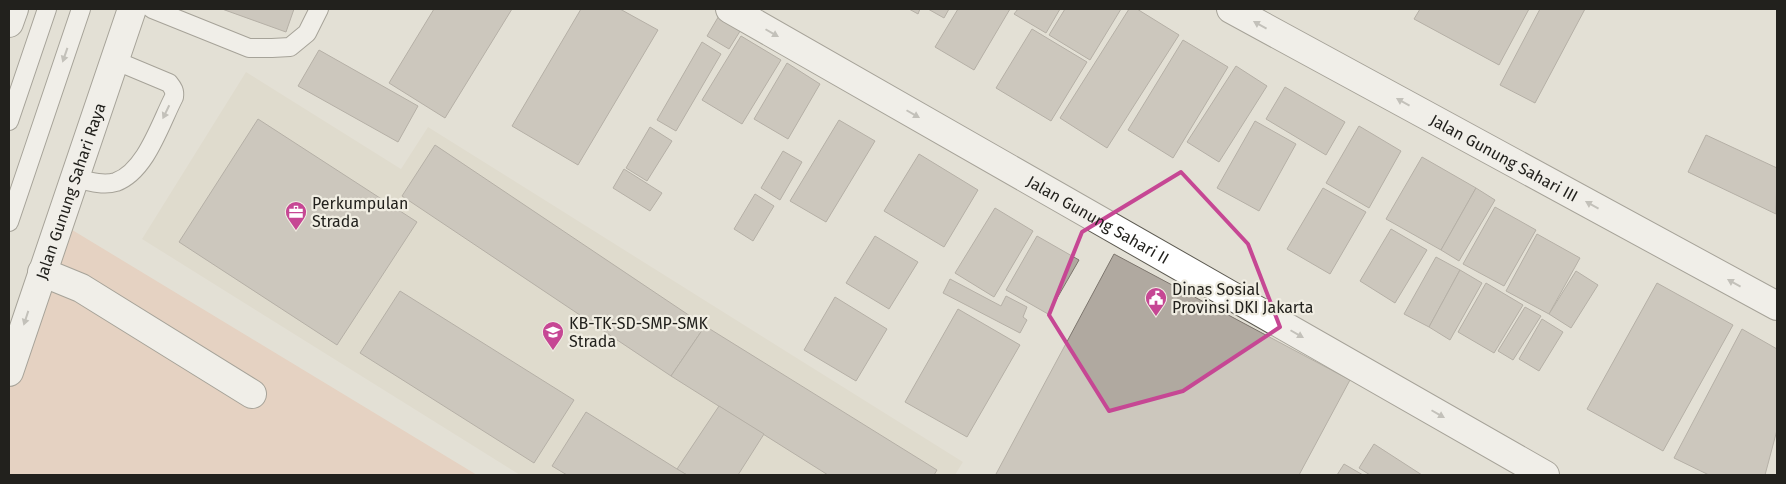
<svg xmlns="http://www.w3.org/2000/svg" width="1786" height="484" font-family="'Fira Sans',sans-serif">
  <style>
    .built { fill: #dad5c4 }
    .green { fill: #e6c0aa }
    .building { fill: #b0a9a0; stroke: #7c756d }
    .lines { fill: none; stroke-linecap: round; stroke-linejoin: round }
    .lane-casing { stroke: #5c5950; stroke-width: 20 }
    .street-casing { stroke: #5c5950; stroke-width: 30 }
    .secondary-casing { stroke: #5c5950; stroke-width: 30 }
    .primary-casing { stroke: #5c5950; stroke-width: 30 }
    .lane { stroke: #fff; stroke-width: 18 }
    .street { stroke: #fff; stroke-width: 28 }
    .secondary { stroke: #fff; stroke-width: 28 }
    .primary { stroke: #fff; stroke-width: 28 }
    .oneway { fill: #9c9b99 }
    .marked { fill: none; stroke: #c64794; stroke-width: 4; stroke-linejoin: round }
    .labels { text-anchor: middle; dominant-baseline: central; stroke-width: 4.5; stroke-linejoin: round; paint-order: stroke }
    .street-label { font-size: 16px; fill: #22211d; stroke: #f0ede2 }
    .poi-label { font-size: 16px; fill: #22211d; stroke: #f0ede2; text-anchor: start }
  </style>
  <rect width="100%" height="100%" fill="#e3e0d5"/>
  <polygon class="built" points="246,72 401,169 428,127 963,462 955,475 520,475 142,239"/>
  <polygon class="green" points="59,222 477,475 9,475 9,369"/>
  <g class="building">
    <polygon points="222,9 294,9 286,32"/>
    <polygon points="434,9 512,9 445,118 389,83"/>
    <polygon points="581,9 620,9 658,30 578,165 512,126"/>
    <polygon points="909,9 920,9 918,14"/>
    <polygon points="928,9 949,9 944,18"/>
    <polygon points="958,9 1010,9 974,70 935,47"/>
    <polygon points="1018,9 1060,9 1046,33 1014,14"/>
    <polygon points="1065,9 1121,9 1090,60 1049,35"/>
    <polygon points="1129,9 1137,9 1179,35 1107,148 1060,118"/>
    <polygon points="1420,9 1529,9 1499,65 1414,19"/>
    <polygon points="1540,9 1585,9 1535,103 1500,85"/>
    <polygon points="720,14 742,28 729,49 707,36"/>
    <polygon points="1032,29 1087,62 1051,121 996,88"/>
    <polygon points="741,36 781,60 742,124 702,100"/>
    <polygon points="1183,40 1228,67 1173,158 1128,130"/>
    <polygon points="702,42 721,54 676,131 657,120"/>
    <polygon points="319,50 418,106 398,142 298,86"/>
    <polygon points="787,63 820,84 788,139 754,119"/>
    <polygon points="1236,66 1267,86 1219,162 1187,142"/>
    <polygon points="1285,87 1345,122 1326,155 1266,119"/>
    <polygon points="258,119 417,222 337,345 179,242"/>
    <polygon points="839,120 875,141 826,222 790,201"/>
    <polygon points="1255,121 1296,144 1259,211 1217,188"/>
    <polygon points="1359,126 1401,151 1369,208 1326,183"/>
    <polygon points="650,127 672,141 647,181 626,168"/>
    <polygon points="1706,135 1777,168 1776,214 1688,172"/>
    <polygon points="435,145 705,326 671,376 402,196"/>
    <polygon points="783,151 802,162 780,200 761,188"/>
    <polygon points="919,154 978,190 944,247 884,211"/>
    <polygon points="1422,157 1476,188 1441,250 1386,219"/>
    <polygon points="624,169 662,193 650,211 613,188"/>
    <polygon points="1323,188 1366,212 1330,274 1287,249"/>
    <polygon points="1476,188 1495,200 1459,261 1441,250"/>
    <polygon points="755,194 774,206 753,241 734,229"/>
    <polygon points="1495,207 1536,230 1504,286 1463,264"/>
    <polygon points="995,208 1033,231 994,297 955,273"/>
    <polygon points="1391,229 1427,250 1395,303 1360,281"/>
    <polygon points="1537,234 1580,258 1549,314 1506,291"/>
    <polygon points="875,236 918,262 889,309 846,283"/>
    <polygon points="1037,236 1079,260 1048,314 1006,290"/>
    <polygon points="1114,254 1350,380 1299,475 998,475 996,474"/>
    <polygon points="1436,257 1460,270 1429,327 1404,314"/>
    <polygon points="1460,270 1482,283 1450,340 1429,327"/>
    <polygon points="1576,271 1598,285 1571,328 1549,314"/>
    <polygon points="950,279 1001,306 1006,296 1027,307 1023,317 1027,320 1020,333 943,293"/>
    <polygon points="1486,283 1523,305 1494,353 1458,332"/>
    <polygon points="1657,283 1733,325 1663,451 1587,409"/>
    <polygon points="400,291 574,400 534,463 360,353"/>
    <polygon points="835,297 887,329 856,381 804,350"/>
    <polygon points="1525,307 1541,316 1513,360 1498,351"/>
    <polygon points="958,309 1020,345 967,437 905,402"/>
    <polygon points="1542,319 1563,332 1539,371 1519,359"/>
    <polygon points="705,326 937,470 934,475 828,475 671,376"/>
    <polygon points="1742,329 1777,349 1777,430 1765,475 1709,475 1674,458"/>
    <polygon points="719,406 764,434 738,475 687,475 677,469"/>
    <polygon points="586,412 677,469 687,475 567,475 552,466"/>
    <polygon points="1374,444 1422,475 1370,475 1359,468"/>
    <polygon points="1344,464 1363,475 1337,475"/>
  </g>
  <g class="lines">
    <g class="lane-casing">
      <g id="lane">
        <polyline points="152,9 249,48 272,48 290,47 307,33 319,9"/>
        <polyline points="9,121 47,9"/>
        <path d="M74 178C87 181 103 186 116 182 146 171 160 124 174 97 175 91 173 88 169 83L114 60"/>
        <polyline points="9,222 81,9"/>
      </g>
    </g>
    <g class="street-casing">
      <polyline id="street" points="42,272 81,288 252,394"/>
    </g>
    <g class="secondary-casing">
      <g id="secondary">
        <path id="s1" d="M730 9 1545 475"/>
        <path id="s2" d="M1231 9 1777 306"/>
      </g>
    </g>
    <g class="primary-casing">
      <g id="primary">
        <polyline points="9,23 14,9"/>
        <path id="s3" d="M9 372 132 9"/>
      </g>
    </g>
    <use href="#lane" class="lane"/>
    <use href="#street" class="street"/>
    <use href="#secondary" class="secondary"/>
    <use href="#primary" class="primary"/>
  </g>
  <defs><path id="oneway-solid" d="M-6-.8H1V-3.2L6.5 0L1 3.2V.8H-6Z" transform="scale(1.25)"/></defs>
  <g class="oneway">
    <use href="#oneway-solid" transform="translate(1260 25) rotate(-151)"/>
    <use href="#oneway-solid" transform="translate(772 33) rotate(30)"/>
    <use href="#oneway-solid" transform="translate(65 55) rotate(109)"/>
    <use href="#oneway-solid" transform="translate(1403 102) rotate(-151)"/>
    <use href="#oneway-solid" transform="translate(166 112) rotate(116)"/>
    <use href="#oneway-solid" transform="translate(913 114) rotate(30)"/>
    <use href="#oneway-solid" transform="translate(1592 205) rotate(-151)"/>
    <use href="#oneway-solid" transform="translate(1734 283) rotate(-151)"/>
    <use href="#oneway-solid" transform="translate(26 318) rotate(108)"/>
    <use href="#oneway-solid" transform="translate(1297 334) rotate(30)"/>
    <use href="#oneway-solid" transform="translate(1438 414) rotate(30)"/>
  </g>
  <path d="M0 0H1786V484H0ZM1181 172 1248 244 1280 327 1183 391 1109 411 1049 315 1082 232Z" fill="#e3e0d5" fill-opacity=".55" fill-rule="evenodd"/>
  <path class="marked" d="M1181 172 1248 244 1280 327 1183 391 1109 411 1049 315 1082 232Z"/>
  <defs>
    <g id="office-pin" transform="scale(1.125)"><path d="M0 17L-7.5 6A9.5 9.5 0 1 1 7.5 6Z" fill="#c64794" stroke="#f0ede2"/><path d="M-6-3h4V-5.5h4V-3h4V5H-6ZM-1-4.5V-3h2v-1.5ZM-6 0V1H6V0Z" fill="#fff"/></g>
    <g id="civic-pin" transform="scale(1.125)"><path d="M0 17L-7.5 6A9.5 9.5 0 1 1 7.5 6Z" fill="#c64794" stroke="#f0ede2"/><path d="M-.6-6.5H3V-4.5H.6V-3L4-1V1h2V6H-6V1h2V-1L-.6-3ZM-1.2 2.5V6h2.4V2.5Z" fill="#fff"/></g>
    <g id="school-pin" transform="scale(1.125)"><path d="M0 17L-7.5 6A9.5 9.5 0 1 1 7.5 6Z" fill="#c64794" stroke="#f0ede2"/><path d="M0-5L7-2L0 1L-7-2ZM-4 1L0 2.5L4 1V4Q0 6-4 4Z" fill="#fff"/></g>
  </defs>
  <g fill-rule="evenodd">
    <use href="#office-pin" x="296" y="212"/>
    <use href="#civic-pin" x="1156" y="298"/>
    <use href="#school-pin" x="553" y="332"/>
  </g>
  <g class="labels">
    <g class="street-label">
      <text stroke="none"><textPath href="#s2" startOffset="311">Jalan Gunung Sahari III</textPath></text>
      <text stroke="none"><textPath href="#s3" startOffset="191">Jalan Gunung Sahari Raya</textPath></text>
      <text stroke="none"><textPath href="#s1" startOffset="424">Jalan Gunung Sahari II</textPath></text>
    </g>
    <g class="poi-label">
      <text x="312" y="203">Perkumpulan<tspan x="312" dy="18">Strada</tspan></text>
      <text x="1172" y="289">Dinas Sosial<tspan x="1172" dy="18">Provinsi DKI Jakarta</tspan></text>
      <text x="569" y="323">KB-TK-SD-SMP-SMK<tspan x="569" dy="18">Strada</tspan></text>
    </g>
  </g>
  <rect width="1786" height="484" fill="none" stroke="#22211d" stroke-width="20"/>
</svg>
